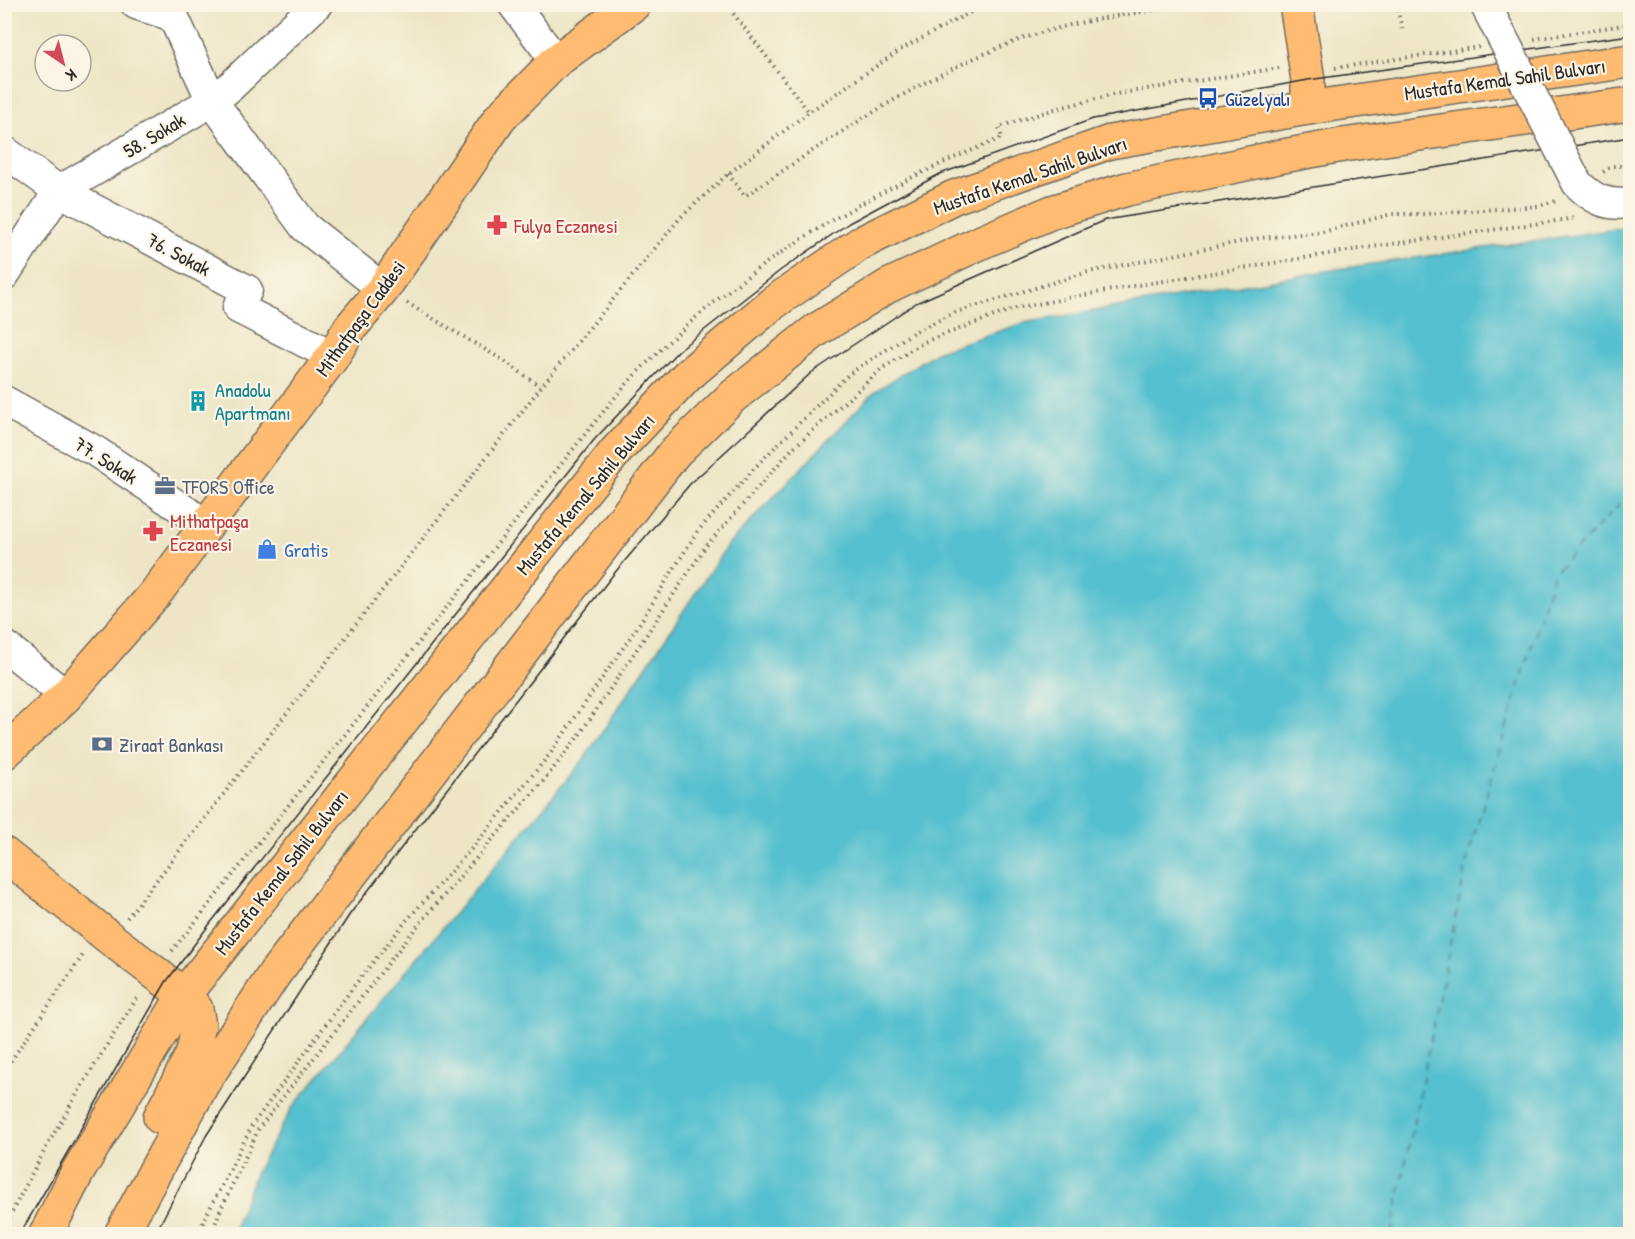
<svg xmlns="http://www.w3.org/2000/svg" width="1635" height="1239" font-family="'Patrick Hand',sans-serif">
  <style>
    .water { fill: #54c0cf; stroke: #40767d; stroke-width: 1.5 }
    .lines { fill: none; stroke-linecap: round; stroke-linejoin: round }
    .ferry { stroke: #37585c; stroke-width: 1.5; stroke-dasharray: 8 6; stroke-linecap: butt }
    .minor-casing { stroke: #6f6c61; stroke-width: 33 }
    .major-casing { stroke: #6f6c61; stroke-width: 36 }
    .path { stroke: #6f6c61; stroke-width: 4; stroke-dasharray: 1.5 4.5; stroke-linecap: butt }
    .minor { stroke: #fff; stroke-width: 30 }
    .major { stroke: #ffbb71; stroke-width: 33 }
    .tram { stroke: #2b2b2b; stroke-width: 1.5 }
    .minor-bridge-casing { stroke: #6f6c61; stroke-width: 33; stroke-linecap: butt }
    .minor-bridge { stroke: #fff; stroke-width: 30 }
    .labels { text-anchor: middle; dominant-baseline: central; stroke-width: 4.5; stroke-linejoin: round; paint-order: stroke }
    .street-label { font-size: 20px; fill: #2b2b2b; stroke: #fcf5e5 }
    .transit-label { font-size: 20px; fill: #164399; stroke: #fcf5e5; text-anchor: start }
    .health-label { font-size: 20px; fill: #be3a42; stroke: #fcf5e5; text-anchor: start }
    .culture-label { font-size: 20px; fill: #0d838f; stroke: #fcf5e5; text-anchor: start }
    .service-label { font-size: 20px; fill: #4e5e75; stroke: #fcf5e5; text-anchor: start }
    .shop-label { font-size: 20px; fill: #366cbe; stroke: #fcf5e5; text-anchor: start }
  </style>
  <rect width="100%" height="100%" fill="#fcf5e5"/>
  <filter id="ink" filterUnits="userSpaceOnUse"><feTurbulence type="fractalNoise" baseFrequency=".0167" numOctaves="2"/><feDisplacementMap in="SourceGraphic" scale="12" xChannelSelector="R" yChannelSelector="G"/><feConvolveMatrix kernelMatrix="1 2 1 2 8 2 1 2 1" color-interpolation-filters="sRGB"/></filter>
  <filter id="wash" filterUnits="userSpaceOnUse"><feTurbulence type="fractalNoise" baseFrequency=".008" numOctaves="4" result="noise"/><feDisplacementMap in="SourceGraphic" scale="24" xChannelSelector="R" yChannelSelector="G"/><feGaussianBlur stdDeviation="1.35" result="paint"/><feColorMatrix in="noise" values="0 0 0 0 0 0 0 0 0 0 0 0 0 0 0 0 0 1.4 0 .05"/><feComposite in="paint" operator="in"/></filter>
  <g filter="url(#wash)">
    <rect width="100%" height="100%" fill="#ede5c5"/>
    <polygon class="water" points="1630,227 1630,1234 232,1234 255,1174 292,1108 584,759 727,546 874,392 938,351 1024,323 1338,269"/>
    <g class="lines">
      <g class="ferry">
        <polyline points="1391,1234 1469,852 1553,574 1630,493"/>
        <polyline points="1622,1234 1630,1195"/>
      </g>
    </g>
  </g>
  <g filter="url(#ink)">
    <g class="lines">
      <g class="minor-casing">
        <g id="minor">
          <polyline points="136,4 173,16 212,101 305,227 383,289"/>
          <polyline points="513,4 556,61"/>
          <polyline points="4,151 59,191 247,290 238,308 333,356"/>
          <polyline points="4,275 59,191 212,101 230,87 317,4"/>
          <polyline points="4,401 95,451 205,524"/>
          <polyline points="4,645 66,696"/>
        </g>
      </g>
      <g class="major-casing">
        <g id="major">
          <polyline points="1296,4 1308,80 1308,108"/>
          <polyline points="4,753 66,696 155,594 333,356 350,328 383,289 500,118 556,61 634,4"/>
          <polyline points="4,854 111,939 184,995 196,1009 199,1025 192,1055 160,1117"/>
          <polyline points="46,1234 77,1173 184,995 616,451 688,375 773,303 861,243 954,197 1110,142 1308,108 1630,61"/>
          <polyline points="121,1234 203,1083 275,973 675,452 731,398 815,331 888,286 984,241 1052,212 1127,189 1283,156 1343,145 1630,104"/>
        </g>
      </g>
      <g class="path">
        <polyline points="726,4 809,112"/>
        <polyline points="1396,4 1403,32"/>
        <polyline points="1534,39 1630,24"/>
        <polyline points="1335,68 1479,47"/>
        <polyline points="1603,172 1612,166 1630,166"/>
        <path d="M728 174 745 196C833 137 922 75 1022 39 1078 19 1138 13 1196 4"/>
        <polyline points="407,303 506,362 541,387"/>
        <polyline points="127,918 541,387 680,218 728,174 809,112 900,50 971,12 991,4"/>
        <path d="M172 951 590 428C606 409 621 389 638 372 741 266 865 192 1002 138L999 127 1055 109 1116 94 1279 68"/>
        <polyline points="4,1071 85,952"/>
        <path d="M4 1228C44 1147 90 1070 139 995"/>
        <polyline points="197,1234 253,1124 354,986 407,920 473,847 550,754 636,629 697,532 761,461 849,374 914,332 956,312 1088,272 1260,238 1322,232 1392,214 1426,214 1539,206 1556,201"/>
        <polyline points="211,1234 221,1209 259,1128 415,929 545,779 578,737 706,546 792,449 884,367 924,342 1016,308 1133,286 1378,246 1576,218"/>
      </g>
      <use href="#minor" class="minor"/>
      <use href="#major" class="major"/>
      <g class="tram">
        <polyline points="20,1234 166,982 209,925 594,440 679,350 781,270 849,223 940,174 1093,119 1308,80 1630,35"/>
        <polyline points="155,1234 206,1136 350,914 612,576 690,484 811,373 916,303 1105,220 1630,137"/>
      </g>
      <g class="minor-bridge-casing">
        <path id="minor-bridge" d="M1485 4 1577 183C1593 200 1608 206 1630 203"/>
      </g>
      <use href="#minor-bridge" class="minor-bridge"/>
    </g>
  </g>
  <defs>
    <g id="bus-bare" transform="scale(1.62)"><path d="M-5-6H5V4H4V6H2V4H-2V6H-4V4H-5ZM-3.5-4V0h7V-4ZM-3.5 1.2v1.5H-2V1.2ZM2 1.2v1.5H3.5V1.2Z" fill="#1a4fb4" stroke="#fcf5e5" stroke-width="2.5" paint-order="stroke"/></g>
    <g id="pharmacy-bare" transform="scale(1.62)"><path d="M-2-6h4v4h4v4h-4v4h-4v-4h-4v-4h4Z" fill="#e0444e" stroke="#fcf5e5" stroke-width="2.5" paint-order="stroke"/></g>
    <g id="building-bare" transform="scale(1.62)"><path d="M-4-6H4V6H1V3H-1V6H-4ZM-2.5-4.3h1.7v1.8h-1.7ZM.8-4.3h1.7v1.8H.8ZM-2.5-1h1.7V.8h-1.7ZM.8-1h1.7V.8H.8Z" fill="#0f9aa8" stroke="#fcf5e5" stroke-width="2.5" paint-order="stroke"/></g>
    <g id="office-bare" transform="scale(1.62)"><path d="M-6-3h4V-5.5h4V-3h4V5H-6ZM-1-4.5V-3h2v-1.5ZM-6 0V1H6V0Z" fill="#5c6f8a" stroke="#fcf5e5" stroke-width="2.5" paint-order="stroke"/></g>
    <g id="shop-bare" transform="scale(1.62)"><path d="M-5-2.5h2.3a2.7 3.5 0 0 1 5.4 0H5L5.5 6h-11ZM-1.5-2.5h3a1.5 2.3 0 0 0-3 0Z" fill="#3f7fe0" stroke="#fcf5e5" stroke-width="2.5" paint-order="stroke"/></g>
    <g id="bank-bare" transform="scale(1.62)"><path d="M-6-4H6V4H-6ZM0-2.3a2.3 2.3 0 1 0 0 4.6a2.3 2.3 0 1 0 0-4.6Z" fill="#5c6f8a" stroke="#fcf5e5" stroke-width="2.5" paint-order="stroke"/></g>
  </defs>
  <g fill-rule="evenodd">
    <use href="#bus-bare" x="1208" y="98"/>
    <use href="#pharmacy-bare" x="497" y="225"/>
    <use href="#building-bare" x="198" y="401"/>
    <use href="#office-bare" x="165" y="486"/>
    <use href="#pharmacy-bare" x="153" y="531"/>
    <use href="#shop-bare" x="267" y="549"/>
    <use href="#bank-bare" x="102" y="744"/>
  </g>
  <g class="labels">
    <g class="street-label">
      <text transform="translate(1505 79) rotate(-8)">Mustafa Kemal Sahil Bulvarı</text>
      <text transform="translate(154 135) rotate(-31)">58. Sokak</text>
      <text transform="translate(1030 175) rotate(-19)">Mustafa Kemal Sahil Bulvarı</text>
      <text transform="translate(179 254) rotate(28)">76. Sokak</text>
      <text transform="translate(360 318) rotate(-54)">Mithatpaşa Caddesi</text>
      <text transform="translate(106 460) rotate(32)">77. Sokak</text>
      <text transform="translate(585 494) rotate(-50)">Mustafa Kemal Sahil Bulvarı</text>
      <text transform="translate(281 872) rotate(-52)">Mustafa Kemal Sahil Bulvarı</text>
    </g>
    <g class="transit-label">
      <text x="1225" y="98">Güzelyalı</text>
    </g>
    <g class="health-label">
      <text x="514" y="225">Fulya Eczanesi</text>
      <text x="170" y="520">Mithatpaşa<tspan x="170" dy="23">Eczanesi</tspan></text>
    </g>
    <g class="culture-label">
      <text x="215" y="389">Anadolu<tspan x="215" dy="23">Apartmanı</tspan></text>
    </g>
    <g class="service-label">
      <text x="182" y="486">TFORS Office</text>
      <text x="119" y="744">Ziraat Bankası</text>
    </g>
    <g class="shop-label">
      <text x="284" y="549">Gratis</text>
    </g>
  </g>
  <rect width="1635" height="1239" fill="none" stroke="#fcf5e5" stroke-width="24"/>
  <g transform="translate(63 63) rotate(145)"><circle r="28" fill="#fcf5e5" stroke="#a8a49b" stroke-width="1.5"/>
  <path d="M0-4.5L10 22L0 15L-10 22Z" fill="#d1495b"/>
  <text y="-9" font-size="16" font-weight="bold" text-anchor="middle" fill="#2b2b2b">K</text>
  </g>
</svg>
